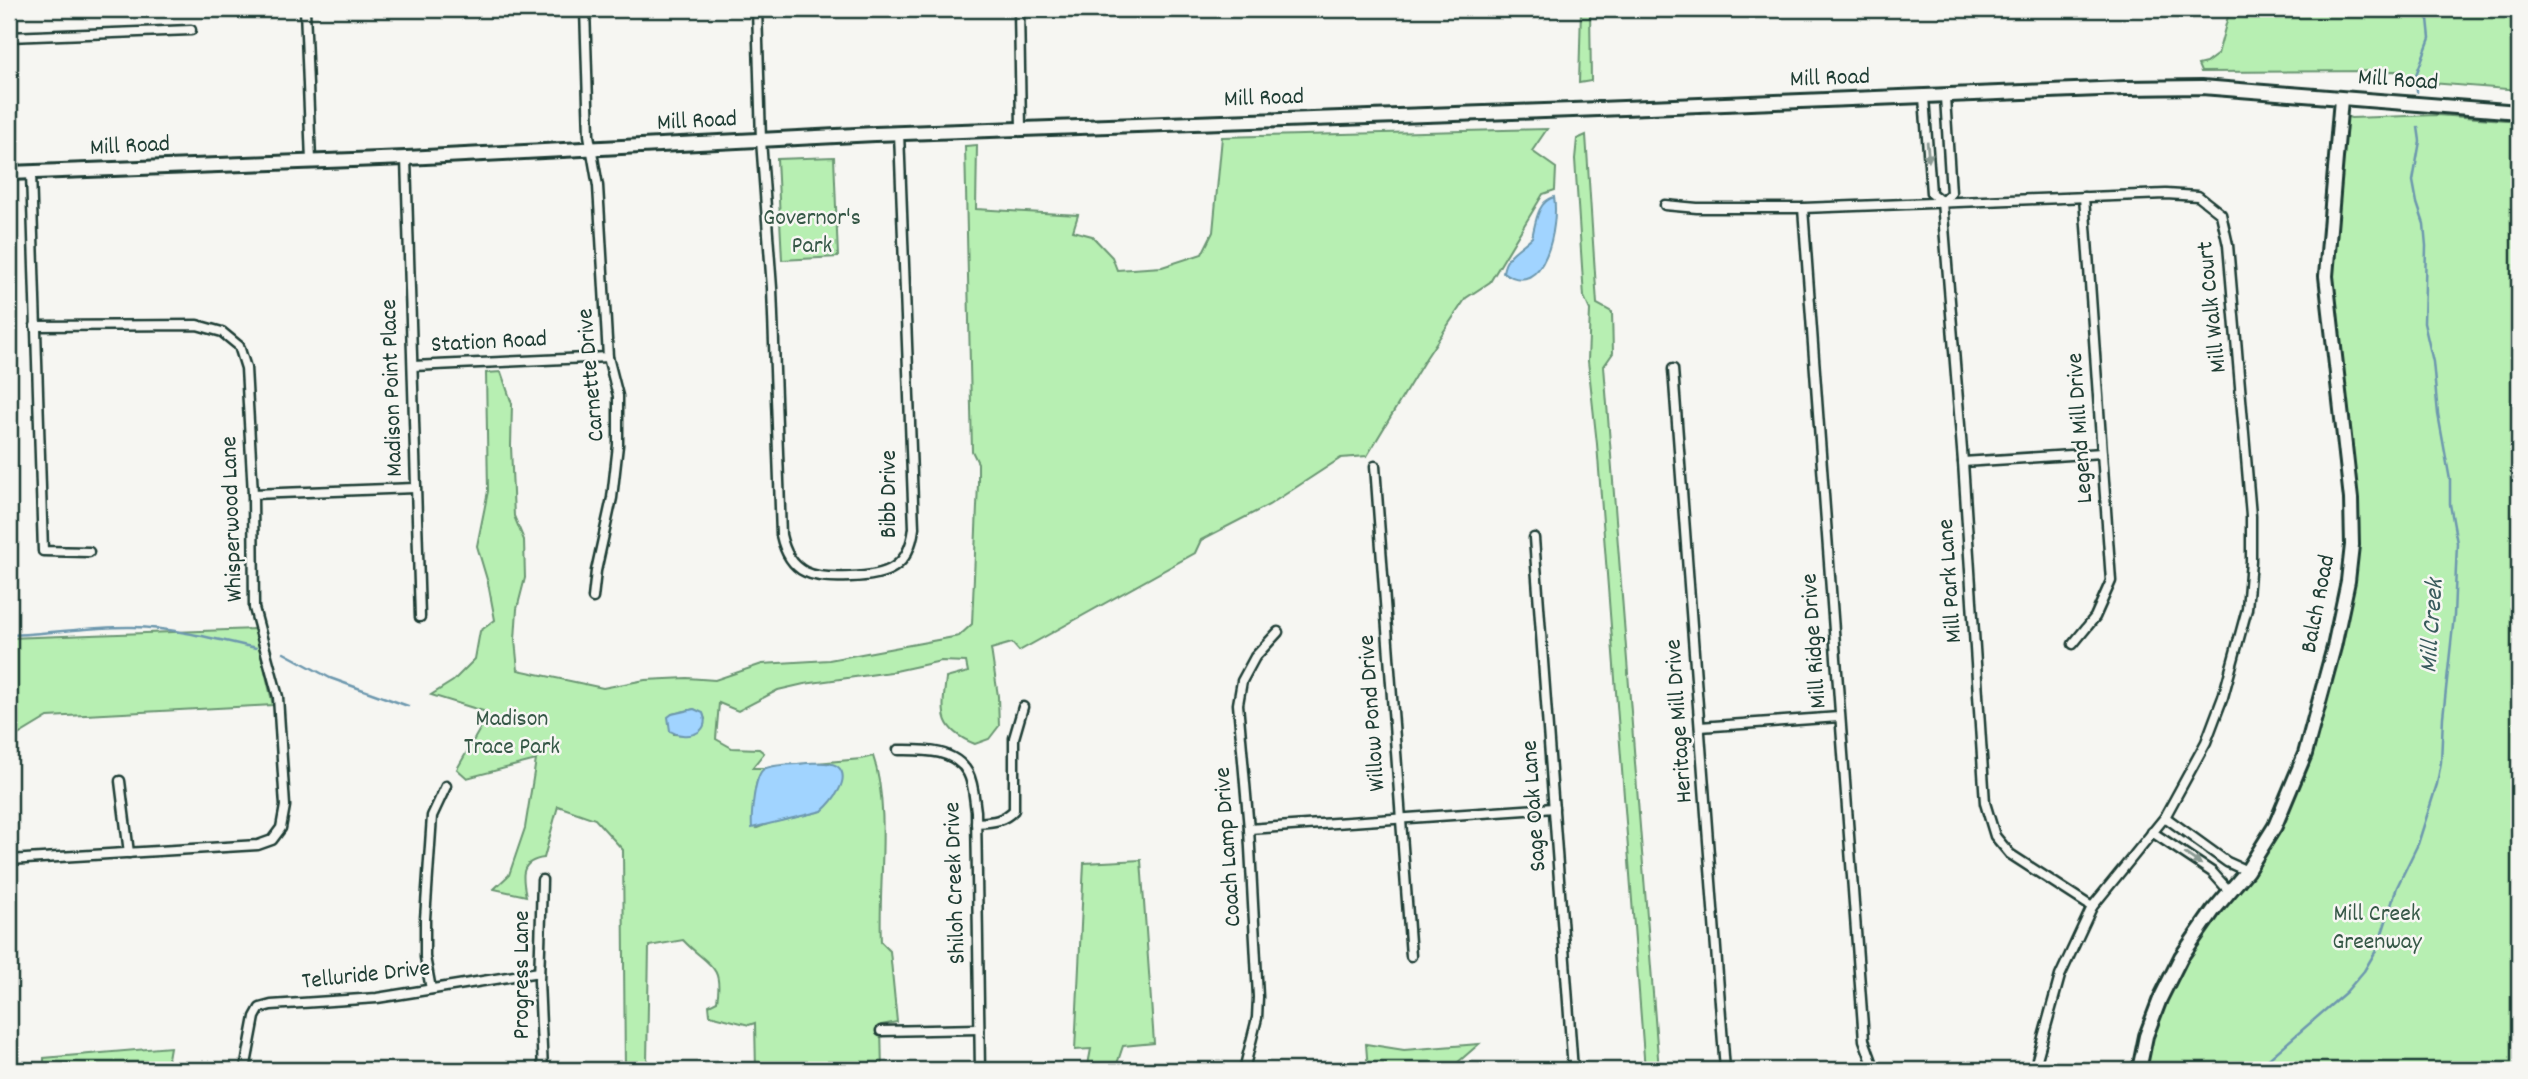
<svg xmlns="http://www.w3.org/2000/svg" width="2528" height="1079" font-family="Dekko,sans-serif">
  <style>
    .green { fill: #b7efb2; stroke: #6b9673; stroke-width: 2; fill-rule: evenodd }
    .water { fill: #a1d4ff; stroke: #6d98ae; stroke-width: 2 }
    .lines { fill: none; stroke-linecap: round; stroke-linejoin: round }
    .stream { stroke: #6d98ae; stroke-width: 2.5 }
    .street-casing { stroke: #1f3d34; stroke-width: 13 }
    .secondary-casing { stroke: #1f3d34; stroke-width: 18 }
    .street { stroke: #f6f6f2; stroke-width: 8 }
    .secondary { stroke: #f6f6f2; stroke-width: 12 }
    .oneway { fill: #8a9a93 }
    .labels { text-anchor: middle; dominant-baseline: central; stroke-width: 5; stroke-linejoin: round; paint-order: stroke }
    .street-label { font-size: 24px; fill: #1f3d34; stroke: #f6f6f2 }
    .park-label { font-size: 24px; fill: #365847; stroke: #f6f6f2 }
    .water-label { font-size: 26px; font-style: italic; fill: #395b5d; stroke: #f6f6f2 }
  </style>
  <rect width="100%" height="100%" fill="#f6f6f2"/>
  <filter id="ink" filterUnits="userSpaceOnUse"><feTurbulence type="fractalNoise" baseFrequency=".0143" numOctaves="2"/><feDisplacementMap in="SourceGraphic" scale="14" xChannelSelector="R" yChannelSelector="G"/><feConvolveMatrix kernelMatrix="1 2 1 2 8 2 1 2 1" color-interpolation-filters="sRGB"/></filter>
  <g filter="url(#ink)">
    <g class="green">
      <polygon points="1581,9 1590,9 1591,81 1579,83"/>
      <polygon points="2230,9 2519,9 2519,90 2406,81 2404,71 2201,72 2198,65 2206,63 2218,54"/>
      <polygon points="2339,114 2351,118 2436,115 2519,121 2519,1070 2139,1070 2181,957 2247,871 2305,754 2352,545 2326,276"/>
      <path d="M1547 129 1532 151 1556 168 1555 190 1543 194 1490 282 1466 298 1426 358 1367 456 1341 458 1269 505 1201 540 1195 553 1019 651 1012 643 991 649 998 696 999 726 989 739 975 744C938 729 942 713 946 678L968 672 966 662 941 661 891 672 804 684 778 690 738 711 719 703 716 739 732 748 759 749 764 753 752 768H765C751 781 756 805 752 822L757 828 770 823 822 811 831 764 816 763 861 759 873 756C891 810 878 885 881 942L890 951 897 1022 881 1025 882 1070H756L755 1023 749 1025 710 1015 709 1005 717 1001C724 963 706 965 683 940L649 946 647 1063 651 1070H625L623 850 595 819 558 806 544 858C519 861 522 877 526 896L494 889 509 875 525 828 536 760 467 778 457 769 488 715 483 711 431 695 453 681 475 659 480 631 495 620 488 583 477 546 488 491 486 373 501 372 512 404 511 446 514 516 524 540 525 578 517 609 515 640 518 670 603 688 645 680 687 678 715 680 762 664 829 660 959 636 972 624 978 483V463L972 451 965 146 977 145 976 209 1078 215 1073 231 1092 236 1112 257 1117 270 1162 267 1202 254 1213 232 1222 137ZM694 709 703 714 705 719 689 735 674 734 672 714Z"/>
      <polygon points="1586,135 1597,304 1612,312 1613,353 1604,366 1659,1070 1645,1070 1597,444 1588,361 1590,310 1584,297 1575,159 1577,139"/>
      <polygon points="834,157 838,257 782,260 777,159"/>
      <polygon points="255,629 273,705 48,717 18,735 9,735 9,638"/>
      <polygon points="1141,860 1154,1043 1123,1046 1115,1070 1087,1070 1091,1049 1075,1050 1084,863"/>
      <polygon points="1366,1044 1404,1050 1479,1044 1449,1070 1368,1070"/>
      <polygon points="170,1047 166,1070 44,1070 44,1058"/>
    </g>
    <g class="water">
      <path d="M1554 197C1559 224 1545 302 1503 272 1506 253 1520 249 1532 237 1536 222 1537 202 1554 197Z"/>
      <path d="M694 709 703 713C712 735 684 740 670 731L668 717 672 714Z"/>
      <path d="M807 763C815 763 830 761 837 766 853 778 831 803 822 811L752 828C751 817 754 775 764 769 774 763 795 765 807 763Z"/>
    </g>
    <g class="lines">
      <g class="stream">
        <polyline points="2417,92 2416,75 2430,38 2427,9"/>
        <path d="M9 635C50 634 92 626 133 627 174 628 216 639 256 648"/>
        <polyline points="284,653 330,678 408,706"/>
        <polyline points="2256,1070 2346,992 2364,971 2377,949 2397,887 2418,844 2437,784 2441,762 2443,717 2454,616 2457,543 2450,504 2450,480 2438,414 2433,362 2424,323 2426,246 2424,224 2417,203 2413,181 2420,141 2418,127"/>
      </g>
      <g class="street-casing">
        <g id="street">
          <polyline points="305,9 311,161"/>
          <polyline points="585,9 589,135 598,186 608,357 618,396 618,445 612,498 596,571 593,598"/>
          <path d="M757 9 761 140 772 288 781 535C790 575 813 579 850 577 887 576 909 568 914 528L899 133"/>
          <polyline points="1019,9 1021,128"/>
          <polyline points="9,37 191,30"/>
          <polyline points="1924,97 1931,193 1942,202 1963,462 1985,803 1995,836 2010,854 2092,907"/>
          <polyline points="406,158 420,617"/>
          <polyline points="31,172 43,551 89,552"/>
          <polyline points="1942,202 1951,193 1945,97"/>
          <polyline points="1665,205 1697,208 1803,208 2166,194 2198,196 2221,214 2228,245 2251,516 2251,561 2247,609 2223,697 2206,742 2165,817 2092,907 2060,976 2034,1070"/>
          <polyline points="1803,208 1864,1040 1875,1070"/>
          <polyline points="413,366 608,357"/>
          <polyline points="1673,369 1725,1070"/>
          <polyline points="1963,462 2102,453"/>
          <polyline points="1375,466 1411,956"/>
          <polyline points="253,494 415,488"/>
          <polyline points="1534,538 1573,1070"/>
          <polyline points="2073,644 2095,617 2111,581 2084,197"/>
          <polyline points="1700,727 1839,717"/>
          <path d="M898 750C922 750 954 748 968 773 974 784 974 799 976 811L980 1070"/>
          <polyline points="120,781 129,853"/>
          <polyline points="2165,817 2227,862 2247,871"/>
          <path d="M976 823C991 822 1003 822 1014 810V738L1023 707"/>
          <polyline points="1249,829 1554,808"/>
          <polyline points="2152,832 2212,872 2230,892"/>
          <polyline points="9,860 258,845 272,840 281,828 285,806 278,697 254,608 253,494 246,368 239,346 222,332 197,325 35,326"/>
          <polyline points="542,880 539,981 543,1070"/>
          <polyline points="431,989 425,957 425,919 432,816 446,786"/>
          <polyline points="881,1031 979,1029"/>
          <polyline points="245,1070 255,1017 260,1008 271,1005 377,998 539,972"/>
          <polyline points="1244,1070 1257,1018 1258,997 1249,829 1238,704 1242,681 1255,657 1278,632"/>
        </g>
      </g>
      <g class="secondary-casing">
        <g id="secondary">
          <polyline points="9,173 406,158 875,134 1573,110 2125,88 2202,87 2519,112"/>
          <polyline points="2139,1070 2146,1036 2160,999 2181,957 2213,911 2247,871 2275,826 2305,754 2334,647 2348,581 2352,545 2351,499 2326,276 2341,99"/>
        </g>
      </g>
      <use href="#street" class="street"/>
      <use href="#secondary" class="secondary"/>
    </g>
    <defs><path id="oneway-solid" d="M-6-.8H1V-3.2L6.5 0L1 3.2V.8H-6Z" transform="scale(1.75)"/></defs>
    <g class="oneway">
      <use href="#oneway-solid" transform="translate(1928 152) rotate(85)"/>
      <use href="#oneway-solid" transform="translate(2193 859) rotate(34)"/>
    </g>
  </g>
  <g class="labels">
    <g class="street-label">
      <text transform="translate(1830 79) rotate(-2)">Mill Road</text>
      <text transform="translate(2398 81) rotate(4)">Mill Road</text>
      <text transform="translate(1264 99) rotate(-2)">Mill Road</text>
      <text transform="translate(697 122) rotate(-3)">Mill Road</text>
      <text transform="translate(130 147) rotate(-3)">Mill Road</text>
      <text transform="translate(2213 307) rotate(-96)">Mill Walk Court</text>
      <text transform="translate(489 343) rotate(-3)">Station Road</text>
      <text transform="translate(592 375) rotate(-95)">Carnette Drive</text>
      <text transform="translate(393 388) rotate(-92)">Madison Point Place</text>
      <text transform="translate(2081 428) rotate(-94)">Legend Mill Drive</text>
      <text transform="translate(890 494) rotate(-90)">Bibb Drive</text>
      <text transform="translate(233 519) rotate(-92)">Whisperwood Lane</text>
      <text transform="translate(1951 581) rotate(-94)">Mill Park Lane</text>
      <text transform="translate(2319 604) rotate(-79)">Balch Road</text>
      <text transform="translate(1815 641) rotate(-94)">Mill Ridge Drive</text>
      <text transform="translate(1373 713) rotate(-94)">Willow Pond Drive</text>
      <text transform="translate(1680 721) rotate(-94)">Heritage Mill Drive</text>
      <text transform="translate(1535 806) rotate(-94)">Sage Oak Lane</text>
      <text transform="translate(1229 847) rotate(-94)">Coach Lamp Drive</text>
      <text transform="translate(956 883) rotate(-92)">Shiloh Creek Drive</text>
      <text transform="translate(523 975) rotate(-90)">Progress Lane</text>
      <text transform="translate(366 976) rotate(-6)">Telluride Drive</text>
    </g>
    <g class="park-label">
      <text x="812" y="219">Governor's<tspan x="812" dy="28">Park</tspan></text>
      <text x="512" y="720">Madison<tspan x="512" dy="28">Trace Park</tspan></text>
      <text x="2377" y="915">Mill Creek<tspan x="2377" dy="28">Greenway</tspan></text>
    </g>
    <g class="water-label">
      <text transform="translate(2433 626) rotate(-86)">Mill Creek</text>
    </g>
  </g>
  <rect width="2528" height="1079" fill="none" stroke="#f6f6f2" stroke-width="35"/>
  <rect x="18" y="18" width="2493" height="1044" fill="none" stroke="#1f3d34" stroke-width="2.5" filter="url(#ink)"/>
</svg>
